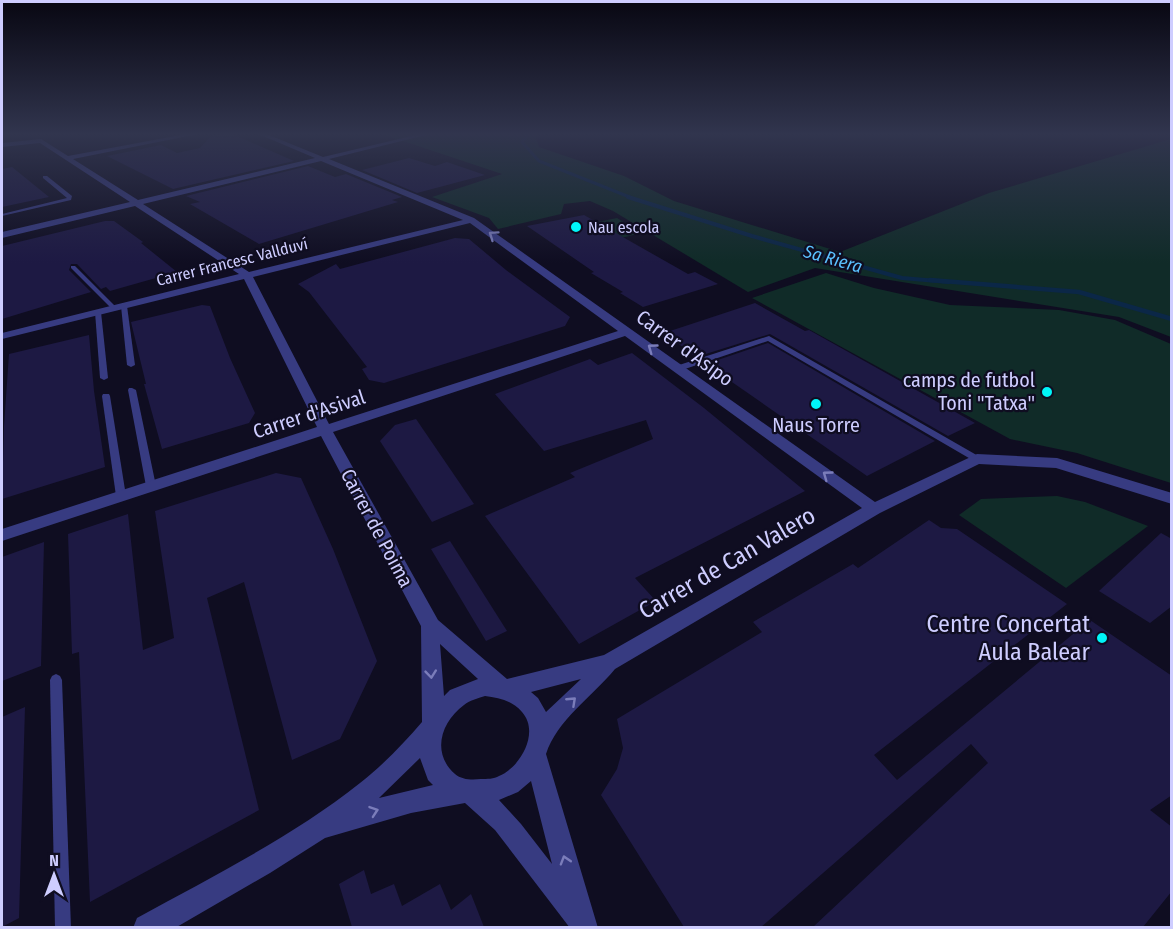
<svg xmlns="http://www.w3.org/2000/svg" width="1173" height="929" font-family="'Fira Sans Condensed',sans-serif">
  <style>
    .green { fill: #102b28 }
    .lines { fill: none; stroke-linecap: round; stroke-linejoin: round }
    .stream-far2 { stroke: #0b2747; stroke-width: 3 }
    .stream-far1 { stroke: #0b2747; stroke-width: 4 }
    .stream { stroke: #0b2747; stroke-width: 4.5 }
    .building { fill: #1d1943 }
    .service { fill: #373b81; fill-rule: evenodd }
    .minor { fill: #373b81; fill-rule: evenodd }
    .oneway { stroke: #7b7dba }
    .poi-dot { fill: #00f5f8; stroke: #0f0d21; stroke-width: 2 }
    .labels { text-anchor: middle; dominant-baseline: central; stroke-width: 4.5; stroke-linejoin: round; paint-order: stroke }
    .far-poi-label { font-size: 16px; fill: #cecdff; stroke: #0f0d21; text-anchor: start }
    .far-street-label { font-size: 16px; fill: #cecdff; stroke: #0f0d21 }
    .far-water-label { font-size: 18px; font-style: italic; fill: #5bc1ff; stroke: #0f0d21 }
    .street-label { font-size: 20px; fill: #cecdff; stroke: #0f0d21 }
    .poi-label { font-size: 20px; fill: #cecdff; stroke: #0f0d21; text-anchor: end }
    .near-street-label { font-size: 24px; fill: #cecdff; stroke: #0f0d21 }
    .near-poi-label { font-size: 24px; fill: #cecdff; stroke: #0f0d21; text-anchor: end }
  </style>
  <rect width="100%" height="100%" fill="#0f0d21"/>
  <g class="green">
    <polygon points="379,133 540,133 536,138 539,147 624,176 674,201 840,252 989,193 1171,139 1171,337 1119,317 815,268 748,292 613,211 590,201 564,204 561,214 498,229 489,218 432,197 502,174"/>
    <polygon points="617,218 641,233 602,243 578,226"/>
    <polygon points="826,273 874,288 950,305 1059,310 1115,320 1171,344 1171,483 1077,453 1010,439 752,298"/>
    <polygon points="1057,496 1085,502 1148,526 1066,588 959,515 981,499"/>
  </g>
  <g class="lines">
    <polyline class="stream-far2" points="529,133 522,142 539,161 632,198"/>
    <polyline class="stream-far1" points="628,197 752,236 902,278 949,282"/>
    <polyline class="stream" points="930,280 1079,292 1172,319"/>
  </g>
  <g class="building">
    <polygon points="230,133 294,161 173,189 107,156 161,145 177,153 200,148 211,136"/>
    <polygon points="409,158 435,166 447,162 485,175 417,193 362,170"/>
    <polygon points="308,166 335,177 346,174 402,197 392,200 398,202 259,244 190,204 200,202 186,196"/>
    <polygon points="12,167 49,197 2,207 2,169"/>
    <polygon points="584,215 688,274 695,272 718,284 643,307 620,293 623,292 591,273 594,272 527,226"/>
    <polygon points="105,221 114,221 143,242 141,243 177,272 110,291 106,287 101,289 77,264 71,264 69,270 91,292 2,319 2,246"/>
    <polygon points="455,238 469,239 506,270 570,317 565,326 384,383 369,380 362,369 367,367 309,292 298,284 336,264 340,269"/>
    <polygon points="755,303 805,331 809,330 975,423 948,436 770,334 696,357 664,333"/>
    <polygon points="202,305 210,306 230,358 255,413 249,423 162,449 144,384 146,384 131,322"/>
    <polygon points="89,335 94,391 105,467 2,499 4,426 9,354"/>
    <polygon points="768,343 935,441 867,476 706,364"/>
    <polygon points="632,353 704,408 805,491 635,578 656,601 579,644 485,516 575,477 570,473 653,439 646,420 544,451 495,394 590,359 598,365"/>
    <polygon points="416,419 474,504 432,522 380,441 395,425"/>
    <polygon points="276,473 301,478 333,549 377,661 340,739 292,760 244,582 207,598 259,810 90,902 79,652 72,654 68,534 128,514 143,650 174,638 155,511"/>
    <polygon points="929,520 941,528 957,529 1067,604 874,755 897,780 1090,620 1172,676 1172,795 1150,810 1172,827 1172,891 1143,927 813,927 988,763 971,744 761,927 684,927 601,795 617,769 623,748 617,719 762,632 753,622 853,564 858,568"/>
    <polygon points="1161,533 1172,539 1172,606 1150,623 1099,591"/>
    <polygon points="450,541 507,631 486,641 431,549"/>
    <polygon points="44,542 41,666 2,681 2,557"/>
    <polygon points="25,707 19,918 2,927 2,717"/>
    <polygon points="364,870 371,894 394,884 402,906 440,884 451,910 471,894 484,927 352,927 339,884"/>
  </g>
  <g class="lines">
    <g class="service">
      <polygon points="43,176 47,176 72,196 71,200 2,216 2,214 67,198 43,178"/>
      <polygon points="71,266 75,266 116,307 116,309 112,309 71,268"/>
      <polygon points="124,304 127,306 135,365 131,367 127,365 121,306"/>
      <polygon points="98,310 101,312 108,378 104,380 100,378 95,312"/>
      <polygon points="769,336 980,457 981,459 977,462 974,461 768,341 682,370 676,370 675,368 676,366"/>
      <polygon points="129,388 132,388 136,390 156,486 151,489 146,486 128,390"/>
      <polygon points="103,394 109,394 110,396 126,496 121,499 116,496 102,396"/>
      <polygon points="56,674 60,676 62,680 71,928 55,928 50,680 52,676"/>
    </g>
    <path class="minor" d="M191 133H203L73 159 138 200 315 158 256 133H264L323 157 424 133H434L329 159 474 218 875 502 977 454 1057 458 1172 493V504L1056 468 979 464 880 513 615 669C592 697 557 720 546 754L598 928H570L495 830 465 803 411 813 325 838 270 873 175 928H133L137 918C213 876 292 837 360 783 383 765 403 744 422 722L421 626 321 436 2 541V529L317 427 244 279 2 339V333L239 274 135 206 2 238V232L130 202 40 143 2 147V143L41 139 68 156ZM321 161 463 220 249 272 143 204ZM470 223 618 331 329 424 253 277ZM625 336 862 508 604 655 507 679 438 620 333 432ZM440 644 478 679 450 690 444 696ZM581 679 546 712 538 698 531 692ZM485 696C499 698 512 700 522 712 540 732 521 767 499 776 494 779 487 779 481 779 472 780 462 780 455 774 431 753 441 722 464 705 470 700 479 698 485 696ZM420 758 428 780 433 785 379 798ZM531 781 552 864 521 824 499 800 518 792Z"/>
  </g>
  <defs><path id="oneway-chevron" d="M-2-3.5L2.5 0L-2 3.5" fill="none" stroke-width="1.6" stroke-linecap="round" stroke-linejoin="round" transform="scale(1.5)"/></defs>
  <g class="oneway">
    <use href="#oneway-chevron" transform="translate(493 235) rotate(-145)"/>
    <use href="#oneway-chevron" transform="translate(652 348) rotate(-144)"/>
    <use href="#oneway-chevron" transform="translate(827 475) rotate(-144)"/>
    <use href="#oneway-chevron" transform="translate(431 674) rotate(84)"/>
    <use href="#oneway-chevron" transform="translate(572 701) rotate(-43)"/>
    <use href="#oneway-chevron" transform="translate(374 811) rotate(-19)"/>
    <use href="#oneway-chevron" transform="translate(565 860) rotate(-107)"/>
  </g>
  <linearGradient id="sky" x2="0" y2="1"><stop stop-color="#080712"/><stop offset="0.51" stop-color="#31354e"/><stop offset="1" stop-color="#31354e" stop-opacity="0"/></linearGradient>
  <rect width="1173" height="263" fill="url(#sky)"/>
  <g class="poi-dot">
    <circle cx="576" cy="227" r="6"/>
    <circle cx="1047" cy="392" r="6"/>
    <circle cx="816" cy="404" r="6"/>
    <circle cx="1102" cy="638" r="6"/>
  </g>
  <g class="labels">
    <g class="far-poi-label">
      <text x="588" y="227">Nau escola</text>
    </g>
    <g class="far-street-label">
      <text transform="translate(232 262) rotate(-14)">Carrer Francesc Vallduví</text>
    </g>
    <g class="far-water-label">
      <text transform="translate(833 259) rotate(16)">Sa Riera</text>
    </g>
    <g class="street-label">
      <text transform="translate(685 348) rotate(36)">Carrer d'Asipo</text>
      <text transform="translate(309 414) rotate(-18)">Carrer d'Asival</text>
      <text transform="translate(377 528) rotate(62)">Carrer de Poima</text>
    </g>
    <g class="poi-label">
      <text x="1035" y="380">camps de futbol<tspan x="1035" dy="23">Toni "Tatxa"</tspan></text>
      <text x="816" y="425" text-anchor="middle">Naus Torre</text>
    </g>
    <g class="near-street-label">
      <text transform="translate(727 563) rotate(-30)">Carrer de Can Valero</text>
    </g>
    <g class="near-poi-label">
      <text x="1090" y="624">Centre Concertat<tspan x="1090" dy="28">Aula Balear</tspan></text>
    </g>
  </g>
  <rect width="1173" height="929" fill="none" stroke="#cecdff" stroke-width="6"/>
  <g transform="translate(54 875)" stroke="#0f0d21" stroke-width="4.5" paint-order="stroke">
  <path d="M0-4.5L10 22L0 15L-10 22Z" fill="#cecdff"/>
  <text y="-9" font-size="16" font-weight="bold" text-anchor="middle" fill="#cecdff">N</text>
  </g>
</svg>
